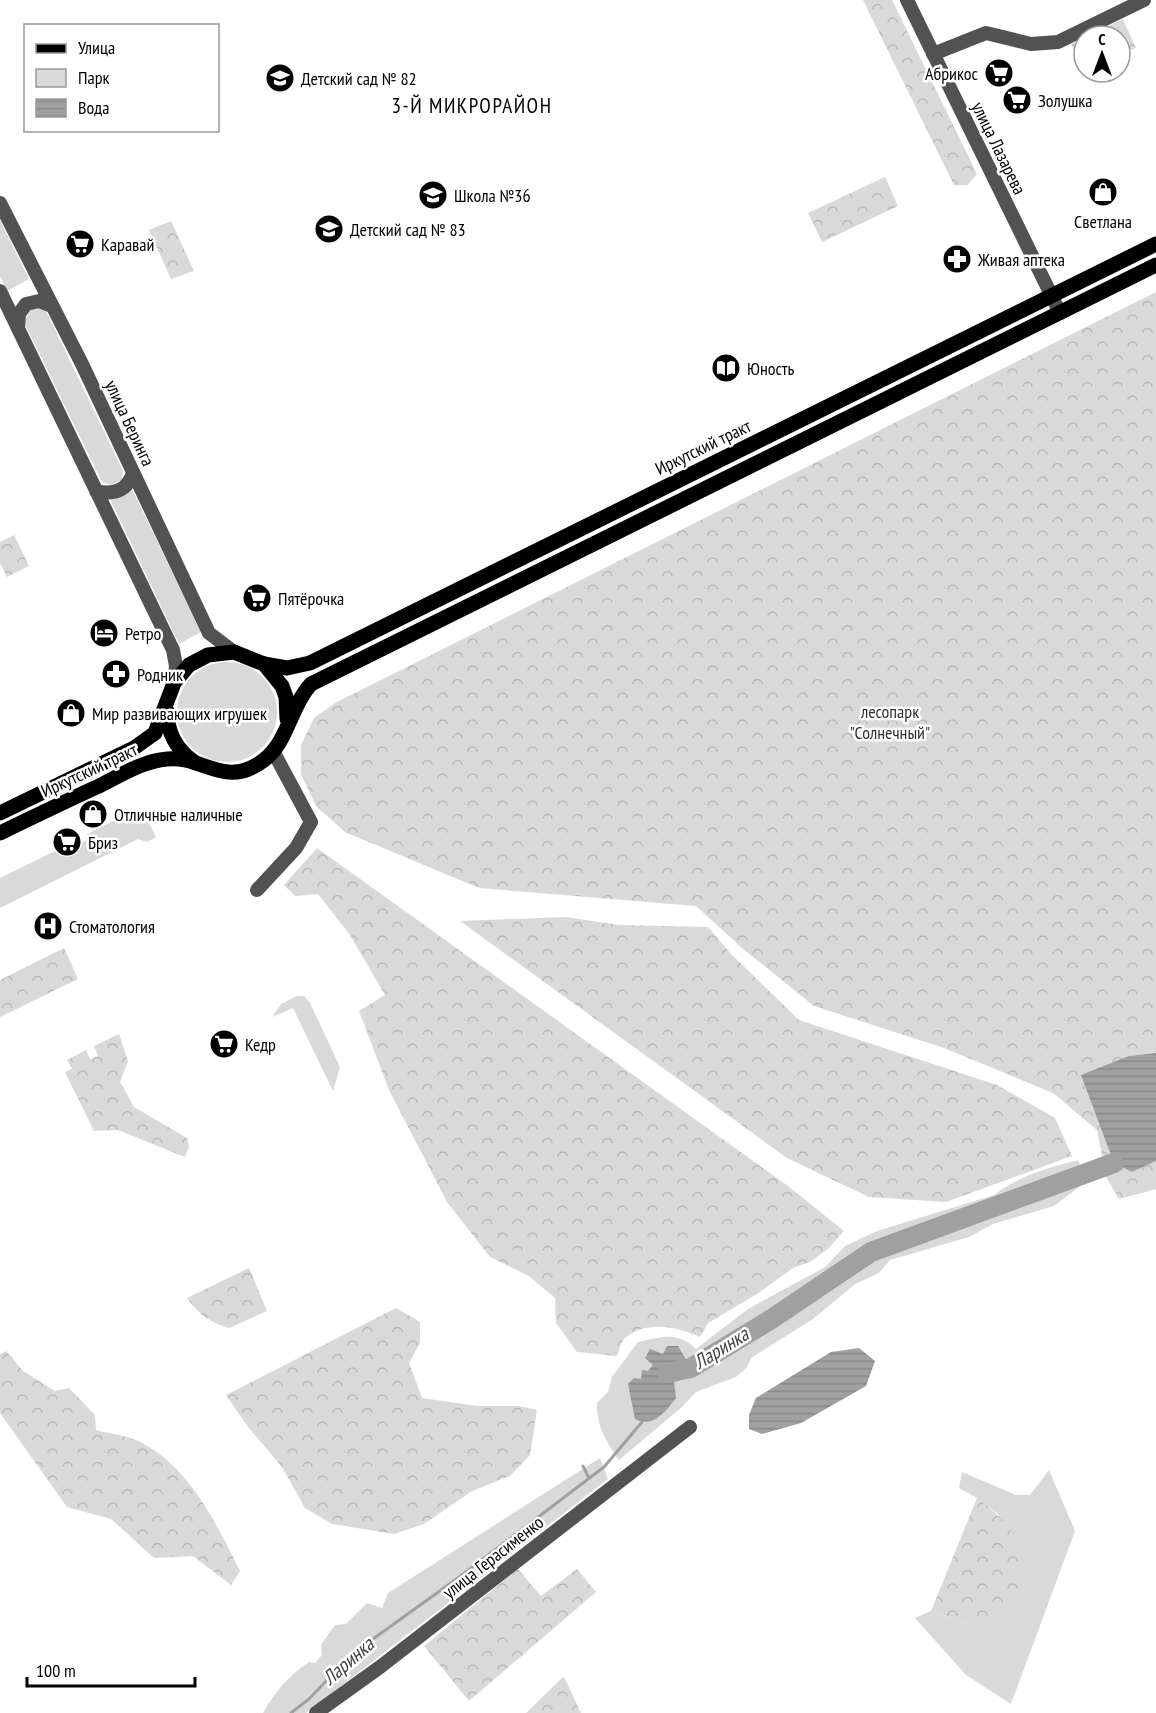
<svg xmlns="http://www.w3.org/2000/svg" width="1156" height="1713" font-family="'PT Sans Narrow',sans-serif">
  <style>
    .green { fill: #d9d9d9 }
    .forest { fill: url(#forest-crowns) }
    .water { fill: url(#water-rules) }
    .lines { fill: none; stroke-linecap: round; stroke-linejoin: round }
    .stream { stroke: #a0a0a0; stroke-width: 3 }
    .river { stroke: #a0a0a0; stroke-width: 20 }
    .minor { stroke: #525252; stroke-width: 14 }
    .major { stroke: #000; stroke-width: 15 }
    .labels { text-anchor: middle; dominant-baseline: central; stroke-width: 5; stroke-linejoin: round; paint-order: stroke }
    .poi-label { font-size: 18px; fill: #000; stroke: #fff; text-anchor: start }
    .street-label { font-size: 18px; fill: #000; stroke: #fff }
    .park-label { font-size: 18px; fill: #303030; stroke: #fff }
    .water-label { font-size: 20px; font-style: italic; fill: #414141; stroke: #fff }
    .quarter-label { font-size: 21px; letter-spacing: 1.5px; fill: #000; stroke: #fff }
  </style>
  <defs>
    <pattern id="forest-crowns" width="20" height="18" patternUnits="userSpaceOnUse" patternTransform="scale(1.5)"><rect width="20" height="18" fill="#d9d9d9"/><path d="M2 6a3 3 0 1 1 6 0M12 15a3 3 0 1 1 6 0" fill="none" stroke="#b8b8b8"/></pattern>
    <pattern id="water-rules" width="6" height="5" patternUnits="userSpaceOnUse" patternTransform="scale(1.5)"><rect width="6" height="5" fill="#a0a0a0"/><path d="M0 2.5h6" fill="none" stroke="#888"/></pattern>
  </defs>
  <rect width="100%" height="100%" fill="#fff"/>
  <g class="green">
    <polygon points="0,220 29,279 7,291 0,276"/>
    <polygon points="31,308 40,308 46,311 123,471 122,480 111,485 102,482 24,322"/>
    <polygon points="131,487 201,632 179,644 109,497"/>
    <circle cx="227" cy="712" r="50"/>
    <polygon points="134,811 147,819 156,837 147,842 138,839 0,908 0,878 57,850 59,854 89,839 87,834"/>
    <polygon points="297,996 304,996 310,1003 340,1067 333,1091 293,1008 272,1017 281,1004"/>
    <path d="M1078 1160 1086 1177 1083 1184 1054 1206 993 1224 969 1237 890 1260 879 1273 855 1284 813 1319 751 1358 747 1367 736 1377 696 1392 682 1407 619 1460C606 1442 596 1425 597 1403L608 1392 612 1377 638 1342C662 1337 677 1331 696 1349L748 1309 825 1267 845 1246 877 1231 994 1195C1019 1176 1047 1168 1078 1160Z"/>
    <path d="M600 1458 608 1479 306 1713H263C275 1692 289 1675 309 1662L315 1663 322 1655 321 1645 335 1625 346 1624 367 1603 382 1608 388 1593Z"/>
    <polygon points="1049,1470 1075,1531 1011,1704 966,1675 915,1618 931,1611 972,1624 999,1515 977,1498 959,1488 962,1472 1016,1495 1030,1495"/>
  </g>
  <g class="forest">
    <polygon points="863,0 892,0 977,174 968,185 954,185"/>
    <polygon points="1123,19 1136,48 1120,55 1120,36 1088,36"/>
    <polygon points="1084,38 1084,72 1071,44"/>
    <polygon points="885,177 898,206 822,242 808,213"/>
    <polygon points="171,221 194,271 171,279 149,230"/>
    <polygon points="1156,292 1156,1053 1129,1056 1132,1172 1156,1161 1156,1189 1119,1199 1106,1177 1097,1130 1053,1093 944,1048 814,1006 742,948 696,906 479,888 345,832 316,806 301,774 301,745 314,718 335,703"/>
    <polygon points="14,535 29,566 7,577 0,563 0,542"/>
    <path d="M317 848 788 1186 844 1231 828 1249 810 1262 793 1268 757 1294 708 1323 700 1337C678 1327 645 1319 624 1339 621 1342 619 1351 617 1356L577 1352 556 1323 555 1298 529 1276 490 1257 447 1202 389 1090 359 1011 385 995 350 935 318 894 295 896 284 885Z"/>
    <polygon points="566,917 619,925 708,927 730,953 799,1020 997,1085 1055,1118 1072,1156 946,1202 869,1197 787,1158 460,921"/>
    <polygon points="64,948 78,979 0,1017 0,980"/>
    <polygon points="119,1034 128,1061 120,1082 134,1107 187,1138 189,1146 185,1157 118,1130 94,1131 65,1072 72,1069 67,1060 86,1050 90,1059 98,1056 94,1046"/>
    <path d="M249 1268 267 1311 229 1328C210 1322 199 1315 187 1298Z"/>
    <polygon points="396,1308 420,1322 420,1343 409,1363 422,1398 477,1406 519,1406 537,1410 530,1455 510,1476 472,1491 424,1524 394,1534 332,1524 305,1508 282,1467 248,1427 226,1395"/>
    <path d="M6 1351 23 1371 55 1391 69 1388 95 1415 96 1430C111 1434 131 1436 144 1444 191 1470 217 1525 240 1571L231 1585 193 1556 154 1558 111 1519 67 1507 0 1413V1354Z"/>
    <path d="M977 1498C1006 1520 1027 1541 1021 1579 1020 1585 1020 1593 1016 1598 1006 1612 987 1617 972 1624L931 1611Z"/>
    <polygon points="518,1569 541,1596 577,1569 596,1592 469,1701 424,1646"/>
    <polygon points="564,1677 581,1713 526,1713 563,1677"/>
  </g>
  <g class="water">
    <polygon points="1156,1053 1156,1161 1132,1172 1114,1163 1081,1075 1129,1056"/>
    <path d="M667 1346H678L691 1368 681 1380 674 1381 676 1398C665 1412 654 1428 635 1419L628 1384 634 1378 641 1379 642 1370 648 1371 653 1365 645 1358 650 1349 663 1354Z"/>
    <polygon points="859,1348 875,1361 866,1386 801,1423 762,1434 749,1429 749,1415 756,1398 831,1352"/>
  </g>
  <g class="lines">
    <g class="stream">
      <polyline points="583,1466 589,1478"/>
      <polyline points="291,1713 309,1699 352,1654 462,1575 604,1467 642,1422"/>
    </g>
    <polyline class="river" points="667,1373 691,1368 770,1320 871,1252 1114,1163"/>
    <g class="minor">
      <polyline points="907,0 1060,313"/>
      <polyline points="933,54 986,33 1031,44 1058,42 1144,0"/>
      <polyline points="0,203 82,364 209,633 234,652"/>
      <polyline points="0,291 173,650 176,666 174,683"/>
      <polyline points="18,328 19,314 26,304 39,301 52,306"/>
      <path d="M96 491C114 495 127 491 133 473"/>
      <polyline points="257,890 296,848 311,822 273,751"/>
      <polyline points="316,1713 380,1667 690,1427"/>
    </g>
    <g class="major">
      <polyline points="264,664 287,668 310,663 1156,244"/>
      <path d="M167 711C167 732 177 750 194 762"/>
      <polyline points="0,813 134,748 155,733 174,683 189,665 208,655 234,652 264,664 282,686 286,697 287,719"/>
      <path d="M0 833C33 817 66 801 99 786 121 775 143 761 167 759 203 755 225 790 264 760 288 742 290 707 311 684L1156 265"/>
    </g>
  </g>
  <defs>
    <g id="supermarket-disc" transform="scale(1.5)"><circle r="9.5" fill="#000" stroke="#fff"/><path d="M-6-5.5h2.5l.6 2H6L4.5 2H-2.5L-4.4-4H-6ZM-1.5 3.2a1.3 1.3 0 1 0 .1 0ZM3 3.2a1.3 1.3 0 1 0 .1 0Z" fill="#fff"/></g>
    <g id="school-disc" transform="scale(1.5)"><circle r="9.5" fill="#000" stroke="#fff"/><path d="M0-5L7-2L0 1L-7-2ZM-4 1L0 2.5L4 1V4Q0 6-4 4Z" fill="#fff"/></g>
    <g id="shop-disc" transform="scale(1.5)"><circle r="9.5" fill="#000" stroke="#fff"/><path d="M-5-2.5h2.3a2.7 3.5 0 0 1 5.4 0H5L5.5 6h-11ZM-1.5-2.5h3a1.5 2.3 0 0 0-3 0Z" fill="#fff"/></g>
    <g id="pharmacy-disc" transform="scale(1.5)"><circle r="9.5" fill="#000" stroke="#fff"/><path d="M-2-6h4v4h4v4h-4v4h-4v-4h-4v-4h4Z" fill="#fff"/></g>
    <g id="library-disc" transform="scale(1.5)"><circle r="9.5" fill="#000" stroke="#fff"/><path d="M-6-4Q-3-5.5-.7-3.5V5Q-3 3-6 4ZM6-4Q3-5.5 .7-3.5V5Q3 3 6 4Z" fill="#fff"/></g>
    <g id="hotel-disc" transform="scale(1.5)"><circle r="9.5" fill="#000" stroke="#fff"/><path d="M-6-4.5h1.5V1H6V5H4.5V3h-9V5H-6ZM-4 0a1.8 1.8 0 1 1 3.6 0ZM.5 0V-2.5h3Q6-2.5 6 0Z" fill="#fff"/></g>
    <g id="hospital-disc" transform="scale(1.5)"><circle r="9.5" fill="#000" stroke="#fff"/><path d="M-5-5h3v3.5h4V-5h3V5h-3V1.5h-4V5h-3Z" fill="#fff"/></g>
  </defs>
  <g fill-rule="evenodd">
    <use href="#supermarket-disc" x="999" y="73"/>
    <use href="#school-disc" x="280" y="78"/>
    <use href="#supermarket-disc" x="1017" y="100"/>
    <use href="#shop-disc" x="1103" y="192"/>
    <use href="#school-disc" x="433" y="195"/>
    <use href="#school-disc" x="329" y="229"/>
    <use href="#supermarket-disc" x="80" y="244"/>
    <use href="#pharmacy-disc" x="957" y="259"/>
    <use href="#library-disc" x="726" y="368"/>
    <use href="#supermarket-disc" x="257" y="598"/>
    <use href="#hotel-disc" x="104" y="633"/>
    <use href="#pharmacy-disc" x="116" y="674"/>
    <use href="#shop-disc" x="71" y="713"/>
    <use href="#shop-disc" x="93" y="814"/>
    <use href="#supermarket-disc" x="67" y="842"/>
    <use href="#hospital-disc" x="48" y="926"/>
    <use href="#supermarket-disc" x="224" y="1044"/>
  </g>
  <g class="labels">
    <g class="poi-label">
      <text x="978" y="73" text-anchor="end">Абрикос</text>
      <text x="301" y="78">Детский сад № 82</text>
      <text x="1038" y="100">Золушка</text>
      <text x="454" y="195">Школа №36</text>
      <text x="1103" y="221" text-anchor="middle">Светлана</text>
      <text x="350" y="229">Детский сад № 83</text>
      <text x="101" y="244">Каравай</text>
      <text x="978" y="259">Живая аптека</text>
      <text x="747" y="368">Юность</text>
      <text x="278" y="598">Пятёрочка</text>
      <text x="125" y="633">Ретро</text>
      <text x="137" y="674">Родник</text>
      <text x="92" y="713">Мир развивающих игрушек</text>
      <text x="114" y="814">Отличные наличные</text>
      <text x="88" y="842">Бриз</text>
      <text x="69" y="926">Стоматология</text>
      <text x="245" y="1044">Кедр</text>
    </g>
    <g class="street-label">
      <text transform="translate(999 148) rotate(64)">улица Лазарева</text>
      <text transform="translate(130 423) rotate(65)">улица Беринга</text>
      <text transform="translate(703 447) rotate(-26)">Иркутский тракт</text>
      <text transform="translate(89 770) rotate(-25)">Иркутский тракт</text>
      <text transform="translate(493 1557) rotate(-38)">улица Герасименко</text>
    </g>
    <g class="park-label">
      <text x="890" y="711">лесопарк<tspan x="890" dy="21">"Солнечный"</tspan></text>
    </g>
    <g class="water-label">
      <text transform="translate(721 1348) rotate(-32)">Ларинка</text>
      <text transform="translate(348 1661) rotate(-41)">Ларинка</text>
    </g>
    <g class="quarter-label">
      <text x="472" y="105">3-Й МИКРОРАЙОН</text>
    </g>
  </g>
  <rect x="24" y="24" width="195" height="108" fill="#ffffff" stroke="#999999" stroke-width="1.5"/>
  <rect x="36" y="44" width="30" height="9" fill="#000000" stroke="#999999" stroke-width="1.5"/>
  <text x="78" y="54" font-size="18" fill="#000000">Улица</text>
  <rect x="36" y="69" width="30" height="18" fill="#d9d9d9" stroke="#999999" stroke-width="1.5"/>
  <text x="78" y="84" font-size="18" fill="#000000">Парк</text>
  <rect x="36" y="99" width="30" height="18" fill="url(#water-rules)" stroke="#999999" stroke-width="1.5"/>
  <text x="78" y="114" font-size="18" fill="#000000">Вода</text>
  <g transform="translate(1102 54)"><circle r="28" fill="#ffffff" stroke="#999999" stroke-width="1.5"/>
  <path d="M0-4.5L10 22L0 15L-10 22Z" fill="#000000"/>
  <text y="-9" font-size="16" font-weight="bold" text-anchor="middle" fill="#000000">С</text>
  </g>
  <path d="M27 1677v9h168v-9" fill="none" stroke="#000000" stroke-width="3"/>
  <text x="36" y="1677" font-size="18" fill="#000000" stroke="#ffffff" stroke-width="4.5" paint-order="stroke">100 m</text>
</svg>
